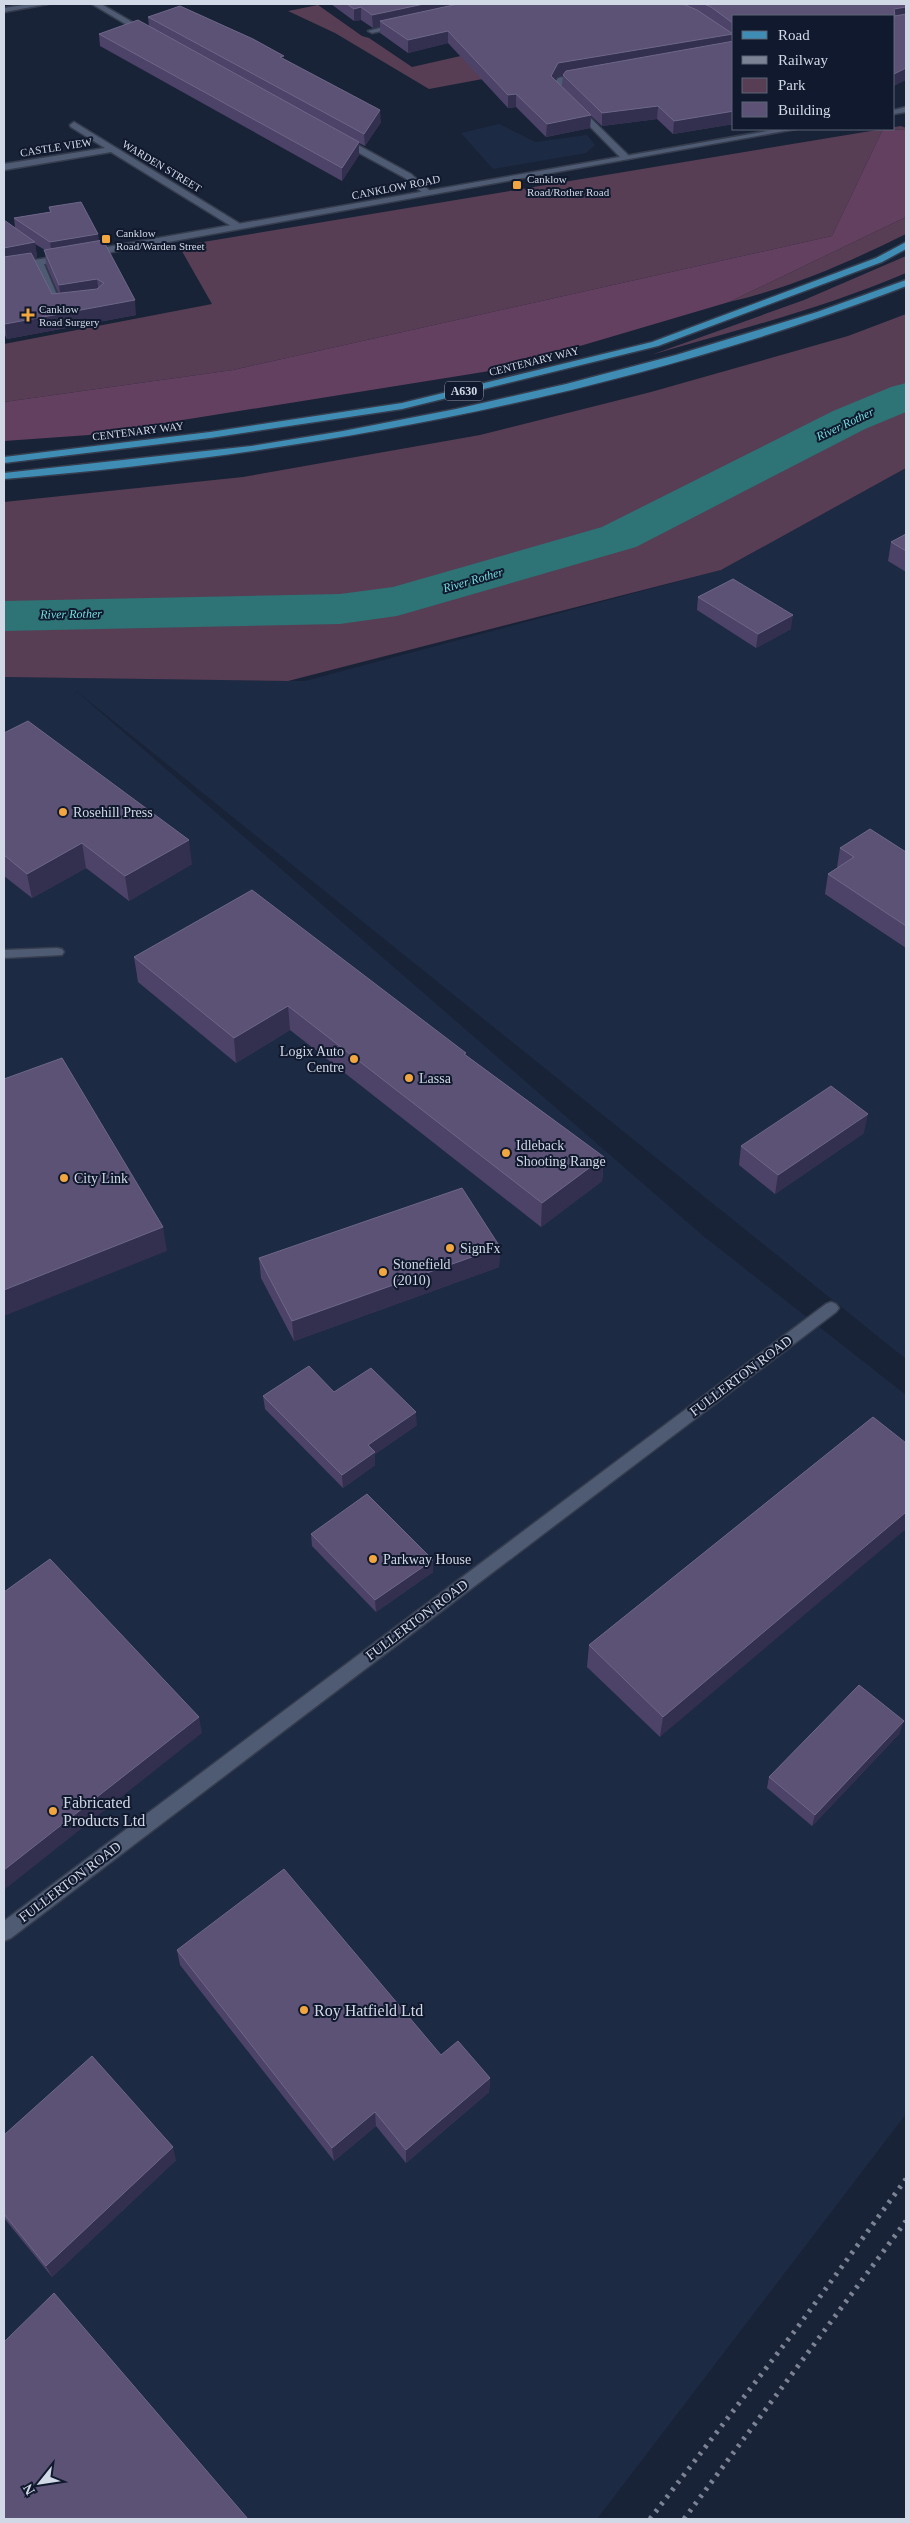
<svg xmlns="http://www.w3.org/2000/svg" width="910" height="2523" font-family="Georgia,serif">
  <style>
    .built { fill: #1d2a44 }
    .green { fill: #573e54 }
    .forest { fill: #644060 }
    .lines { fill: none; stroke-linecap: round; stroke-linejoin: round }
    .river { fill: #2e7375; fill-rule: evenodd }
    .street-casing { stroke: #353d4e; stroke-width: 3 }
    .secondary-casing { stroke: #353d4e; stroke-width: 3 }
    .primary-casing { stroke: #353d4e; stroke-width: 3 }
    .street { fill: #4f5b73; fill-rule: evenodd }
    .secondary { fill: #4f5b73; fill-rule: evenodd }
    .primary { fill: #3f8db4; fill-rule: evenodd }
    .rail { stroke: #7b8394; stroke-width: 5; stroke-dasharray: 3 6; stroke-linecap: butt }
    .wall { fill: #4d4268; fill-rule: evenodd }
    .shaded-wall { fill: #322f4f }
    .building { fill: #5b5276; stroke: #6e6788 }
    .poi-dot { fill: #f1a640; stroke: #10192d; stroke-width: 2 }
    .labels { text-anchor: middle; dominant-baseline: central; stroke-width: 4; stroke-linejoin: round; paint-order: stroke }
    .far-street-label { font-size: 11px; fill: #d1d8e6; stroke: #10192d }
    .far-poi-label { font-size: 11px; fill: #d1d8e6; stroke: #10192d; text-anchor: start }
    .shield { fill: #10192d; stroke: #979fae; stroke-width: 1 }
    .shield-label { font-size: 12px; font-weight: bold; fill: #d1d8e6 }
    .far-water-label { font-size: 12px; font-style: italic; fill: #73dedf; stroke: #10192d }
    .poi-label { font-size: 14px; fill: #d1d8e6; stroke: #10192d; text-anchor: start }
    .street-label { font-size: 14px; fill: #d1d8e6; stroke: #10192d }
    .near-poi-label { font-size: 16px; fill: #d1d8e6; stroke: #10192d; text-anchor: start }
  </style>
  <rect width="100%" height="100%" fill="#192337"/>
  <g class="built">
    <polygon points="499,124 535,142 587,135 595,145 586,153 493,169 461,133"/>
    <polygon points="906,468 906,1359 75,690 702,1235 906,1395 906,2114 597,2519 4,2519 4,677 305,681 721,570"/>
  </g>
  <g class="green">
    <polygon points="318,5 362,36 369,38 412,67 465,55 488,78 429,89 335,33 288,11"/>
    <polygon points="901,126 906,128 906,130 883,129 832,236 233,370 4,402 4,344 212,304 179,246 883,129"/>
    <path d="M906 217V234C849 262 791 288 729 302Z"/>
    <path d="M906 256V273C824 308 737 330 651 355L804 300Z"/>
    <polygon points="906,314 906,468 721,570 288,681 4,677 4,502 243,477 480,435 651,392 848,336"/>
  </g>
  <polygon class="forest" points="883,129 906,130 906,217 729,302 502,369 89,435 4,441 4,402 233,370 832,236"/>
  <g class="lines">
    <polygon class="river" points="906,383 906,412 865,429 636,547 397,616 340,624 4,631 4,601 340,594 393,587 602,527 833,411 891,387"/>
    <g class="street-casing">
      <g id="street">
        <polygon points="30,4 48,4 4,12 4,8"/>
        <polygon points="92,4 101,4 151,33 144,35"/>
        <polygon points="399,23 402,23 402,27 372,33 368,31"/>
        <polygon points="582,73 585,73 585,77 564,82 560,88 628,155 628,159 622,159 552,88 558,78"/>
        <polygon points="74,122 242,225 244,227 236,229 111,152 4,170 4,164 105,148 71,127 70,125"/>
        <polygon points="339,138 345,138 411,174 431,192 424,194 405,178 339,142"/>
        <polygon points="35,260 43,262 60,302 66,302 66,306 57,308 52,305 33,262"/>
        <polygon points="57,948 62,949 64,952 62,955 4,958 4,950"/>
        <polygon points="831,1302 836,1304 839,1308 836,1312 11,1938 4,1941 4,1921 826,1304"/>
      </g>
    </g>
    <g class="secondary-casing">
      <g id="secondary">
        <polygon points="906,107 906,112 894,114 894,110"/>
        <polygon points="779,129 796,129 90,256 85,253 90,250"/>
        <polygon points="65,255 70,258 68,260 4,271 4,265"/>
      </g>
    </g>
    <g class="primary-casing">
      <g id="primary">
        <polygon points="906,242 906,249 882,262 658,346 402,409 210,438 4,463 4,457 210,432 402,403 652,342 876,258"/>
        <path d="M906 280V286L888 293C605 399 304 454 4 479V473L251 446 343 431 456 409 566 384 676 355 817 312Z"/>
      </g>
    </g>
    <use href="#street" class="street"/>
    <use href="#secondary" class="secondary"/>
    <use href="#primary" class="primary"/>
    <g class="rail">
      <polyline points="650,2519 797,2328 906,2179"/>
      <polyline points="684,2519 906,2221"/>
    </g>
  </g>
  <g class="wall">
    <path d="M331 4H906L734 16V38L732 36V41H734V124L673 134 657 119 602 126 591 116 590 128 546 137 516 107 508 108 448 43 408 53 380 33V26L373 28 361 20 354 21ZM563 75 562 87 555 81 558 76Z"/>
    <polygon points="148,17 284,59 381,122 365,146 359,143 359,155 342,181 100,46 99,34 149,27"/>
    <path d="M49 207 99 240 136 315 7 339 4 333V220L15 228 14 218 50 212ZM35 244 45 250 46 265 58 293 52 294 34 258 37 257Z"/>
    <polygon points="906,534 906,572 888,561 891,542"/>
    <polygon points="698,597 791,629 756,648 697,610"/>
    <polygon points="4,733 192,864 129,901 86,868 32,898 4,876"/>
    <polygon points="840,848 906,852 906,948 825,894 828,874 838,868 837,867"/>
    <polygon points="134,957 466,1055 604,1157 602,1181 541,1227 290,1030 236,1063 138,982"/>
    <polygon points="864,1133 775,1194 739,1165 741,1146"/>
    <polygon points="500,1247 499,1267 294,1341 261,1278 259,1258"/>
    <polygon points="334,1392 417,1425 375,1454 375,1465 343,1488 265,1409 263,1396"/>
    <polygon points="873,1417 660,1737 587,1667 589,1645"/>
    <polygon points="311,1534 433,1560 433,1572 376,1612 312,1546"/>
    <polygon points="900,1733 812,1826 767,1788 769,1777"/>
    <polygon points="177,1950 441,2055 490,2078 489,2092 406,2163 376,2126 334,2161 180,1965"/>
    <polygon points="4,2135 176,2160 52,2277 4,2218"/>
  </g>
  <g class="shaded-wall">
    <polygon points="424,4 478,4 380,21 380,26 373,28 372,15"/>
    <polygon points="361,7 361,20 354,21 354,9"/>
    <polygon points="906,7 906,20 894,22 894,9"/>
    <polygon points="448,31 448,43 408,53 408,40"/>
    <polygon points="733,34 731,47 558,76 551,89 551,76 558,63"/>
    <polygon points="906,68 906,80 894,86 894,74"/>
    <polygon points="516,94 516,107 508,108 508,95"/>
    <polygon points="658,106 657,119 602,126 602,113"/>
    <polygon points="380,110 381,122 365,146 364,134"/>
    <polygon points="734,111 734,124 673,134 674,121"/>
    <polygon points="591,115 590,128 546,137 547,124"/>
    <polygon points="359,142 359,155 342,181 342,168"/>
    <polygon points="98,234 100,246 52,255 50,242"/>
    <polygon points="35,242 37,257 4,263 4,248"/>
    <polygon points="97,279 99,294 61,300 59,285"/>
    <polygon points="135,300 136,315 7,339 5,324"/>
    <polygon points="793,615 791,629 756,648 758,634"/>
    <polygon points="189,840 192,864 129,901 125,876"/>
    <polygon points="82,843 86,868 32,898 27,874"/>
    <polygon points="288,1006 290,1030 236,1063 234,1038"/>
    <polygon points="868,1114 864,1133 775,1194 778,1175"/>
    <polygon points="604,1157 602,1181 541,1227 542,1203"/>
    <polygon points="163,1227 167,1251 4,1316 4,1290"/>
    <polygon points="500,1247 499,1267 294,1341 292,1321"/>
    <polygon points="416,1412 417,1425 375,1454 375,1465 343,1488 342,1475 368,1445"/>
    <polygon points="906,1512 906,1529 660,1737 663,1717"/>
    <polygon points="433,1560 433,1572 376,1612 375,1600"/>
    <polygon points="199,1717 202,1733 4,1890 4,1870"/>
    <polygon points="904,1721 900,1733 812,1826 815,1815"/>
    <polygon points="490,2078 489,2092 406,2163 406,2150"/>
    <polygon points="375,2112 376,2126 334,2161 332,2148"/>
    <polygon points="173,2147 176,2160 52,2277 46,2266"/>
  </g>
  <g class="building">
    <polygon points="347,4 424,4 372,15 361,7 354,9"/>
    <polygon points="458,4 683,4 697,10 733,34 558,63 551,76 591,115 547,124 516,94 508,95 448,31 408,40 380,21"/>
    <polygon points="704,4 906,4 906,7 894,9 895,16 906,14 906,68 894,74 894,16 734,16 734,24 711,7"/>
    <polygon points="180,6 253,39 284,56 280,57 380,110 364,134 148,17"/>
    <polygon points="138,20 359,142 342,168 99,34"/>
    <polygon points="734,41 734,111 674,121 658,106 602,113 563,75 566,71"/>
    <polygon points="81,202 98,234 50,242 14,218 51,212 49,207"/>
    <polygon points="4,220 35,242 4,248"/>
    <polygon points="103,240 135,300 5,324 4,322 4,257 31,253 52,294 97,289 104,283 97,279 59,285 44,250"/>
    <polygon points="906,534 906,551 891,542"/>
    <polygon points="733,579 793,615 758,634 698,597"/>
    <polygon points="28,721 189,840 125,876 82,843 27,874 4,855 4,733"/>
    <polygon points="870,829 906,852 906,926 828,874 854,857 840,848"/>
    <polygon points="252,890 466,1053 464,1054 604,1157 542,1203 288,1006 234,1038 134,957"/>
    <polygon points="62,1058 163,1227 4,1290 4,1079"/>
    <polygon points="831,1086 868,1114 778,1175 741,1146"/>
    <polygon points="462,1188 500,1247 292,1321 259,1258"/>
    <polygon points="309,1366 334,1392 371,1368 416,1412 368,1445 375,1452 342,1475 263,1396"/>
    <polygon points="873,1417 906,1443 906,1512 663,1717 589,1645"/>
    <polygon points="367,1494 433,1560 375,1600 311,1534"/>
    <polygon points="50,1559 199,1717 4,1870 4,1592"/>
    <polygon points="859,1685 904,1721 815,1815 769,1777"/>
    <polygon points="284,1869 441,2055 458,2041 490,2078 406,2150 375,2112 332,2148 177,1950"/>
    <polygon points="92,2056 173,2147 46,2266 4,2214 4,2135"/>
    <polygon points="54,2293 248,2519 4,2519 4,2342"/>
  </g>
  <g class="poi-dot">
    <rect x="512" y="180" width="10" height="10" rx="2.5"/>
    <rect x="101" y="234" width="10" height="10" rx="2.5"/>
    <path d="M25.5 307.5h5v5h5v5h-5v5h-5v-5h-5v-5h5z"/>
    <circle cx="63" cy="812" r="5"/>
    <circle cx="354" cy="1059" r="5"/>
    <circle cx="409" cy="1078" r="5"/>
    <circle cx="506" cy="1153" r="5"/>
    <circle cx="64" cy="1178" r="5"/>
    <circle cx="450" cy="1248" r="5"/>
    <circle cx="383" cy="1272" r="5"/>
    <circle cx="373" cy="1559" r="5"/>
    <circle cx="53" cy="1811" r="5"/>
    <circle cx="304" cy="2010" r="5"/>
  </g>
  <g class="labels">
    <g class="far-street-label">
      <text transform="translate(56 147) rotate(-9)">CASTLE VIEW</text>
      <text transform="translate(162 166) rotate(31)">WARDEN STREET</text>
      <text transform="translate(396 187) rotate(-11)">CANKLOW ROAD</text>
      <text transform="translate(534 361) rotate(-14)">CENTENARY WAY</text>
      <text transform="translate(138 431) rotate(-7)">CENTENARY WAY</text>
    </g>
    <g class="far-poi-label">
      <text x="527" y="179">Canklow<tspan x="527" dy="13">Road/Rother Road</tspan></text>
      <text x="116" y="233">Canklow<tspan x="116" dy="13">Road/Warden Street</tspan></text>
      <text x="39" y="309">Canklow<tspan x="39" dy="13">Road Surgery</tspan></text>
    </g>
    <rect class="shield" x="445" y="381.5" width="38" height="19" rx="4"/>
    <g class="shield-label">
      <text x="464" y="391">A630</text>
    </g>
    <g class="far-water-label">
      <text transform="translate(845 424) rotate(-25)">River Rother</text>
      <text transform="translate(473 580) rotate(-16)">River Rother</text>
      <text transform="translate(71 614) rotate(-1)">River Rother</text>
    </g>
    <g class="poi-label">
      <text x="73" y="812">Rosehill Press</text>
      <text x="344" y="1051" text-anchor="end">Logix Auto<tspan x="344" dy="16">Centre</tspan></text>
      <text x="419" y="1078">Lassa</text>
      <text x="516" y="1145">Idleback<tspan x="516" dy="16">Shooting Range</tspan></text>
      <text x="74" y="1178">City Link</text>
      <text x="460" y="1248">SignFx</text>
      <text x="393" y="1264">Stonefield<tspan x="393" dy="16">(2010)</tspan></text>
      <text x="383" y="1559">Parkway House</text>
    </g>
    <g class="street-label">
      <text transform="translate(741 1376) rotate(-37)">FULLERTON ROAD</text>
      <text transform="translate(417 1620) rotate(-37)">FULLERTON ROAD</text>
      <text transform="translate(70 1882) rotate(-37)">FULLERTON ROAD</text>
    </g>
    <g class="near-poi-label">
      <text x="63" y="1802">Fabricated<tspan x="63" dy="18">Products Ltd</tspan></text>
      <text x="314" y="2010">Roy Hatfield Ltd</text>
    </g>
  </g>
  <rect width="910" height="2523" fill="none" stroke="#d1d8e6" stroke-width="10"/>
  <rect x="732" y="15" width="162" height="115" fill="#10192d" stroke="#5d6577"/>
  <rect x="742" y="31" width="25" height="8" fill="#3f8db4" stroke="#5d6577"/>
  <text x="778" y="40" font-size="15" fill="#d1d8e6">Road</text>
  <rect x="742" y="56" width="25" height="8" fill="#7b8394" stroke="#5d6577"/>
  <text x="778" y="65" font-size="15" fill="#d1d8e6">Railway</text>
  <rect x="742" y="78" width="25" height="15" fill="#573e54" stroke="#5d6577"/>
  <text x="778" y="90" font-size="15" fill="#d1d8e6">Park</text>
  <rect x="742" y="102" width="25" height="15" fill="#5b5276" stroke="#5d6577"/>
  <text x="778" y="115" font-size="15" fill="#d1d8e6">Building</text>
  <g transform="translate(40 2483) rotate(240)" stroke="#10192d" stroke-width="4" paint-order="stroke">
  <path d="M0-4L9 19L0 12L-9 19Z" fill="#d1d8e6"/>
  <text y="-8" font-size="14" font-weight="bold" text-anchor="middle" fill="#d1d8e6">N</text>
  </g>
</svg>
